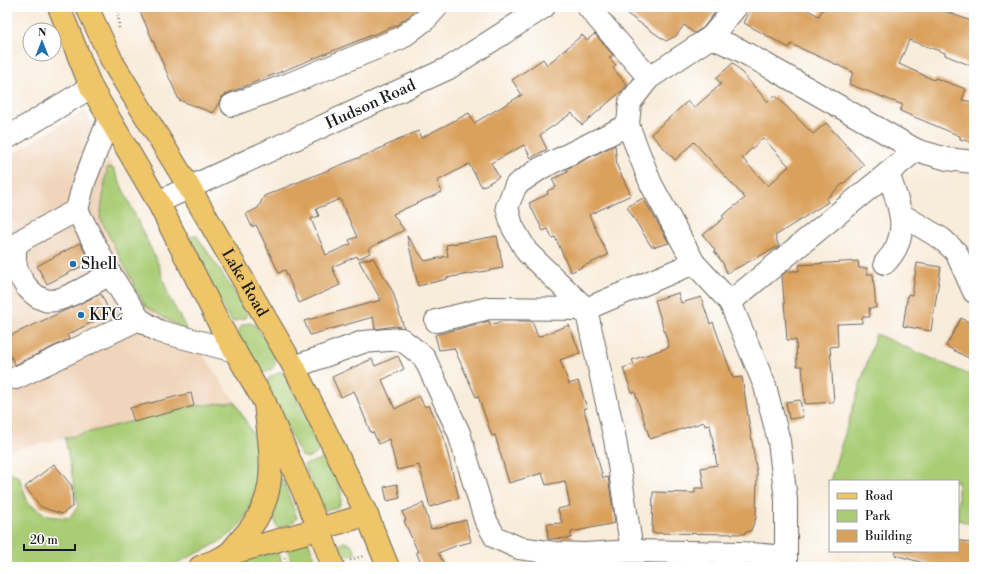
<svg xmlns="http://www.w3.org/2000/svg" width="981" height="574" font-family="'Libre Bodoni',serif">
  <style>
    .built { fill: #f0d5bc }
    .green { fill: #a9cc75; stroke: #627448 }
    .building { fill: #daa15d; fill-rule: evenodd }
    .lines { fill: none; stroke-linecap: round; stroke-linejoin: round }
    .minor-casing { stroke: #69655e; stroke-width: 24 }
    .major-casing { stroke: #69655e; stroke-width: 24 }
    .highway-casing { stroke: #69655e; stroke-width: 24 }
    .path { stroke: #69655e; stroke-width: 2.5; stroke-dasharray: 1 3; stroke-linecap: butt }
    .minor { stroke: #fff; stroke-width: 22 }
    .major { stroke: #eec569; stroke-width: 22 }
    .highway { stroke: #eec569; stroke-width: 22 }
    .poi-dot { fill: #1f6fb2; stroke: #fff; stroke-width: 1.5 }
    .labels { text-anchor: middle; dominant-baseline: central; stroke-width: 3.5; stroke-linejoin: round; paint-order: stroke }
    .street-label { font-size: 16px; fill: #1c1c1c; stroke: #fff }
    .poi-label { font-size: 16px; fill: #1c1c1c; stroke: #fff; text-anchor: start }
  </style>
  <rect width="100%" height="100%" fill="#fff"/>
  <filter id="ink" filterUnits="userSpaceOnUse"><feTurbulence type="fractalNoise" baseFrequency=".025" numOctaves="2"/><feDisplacementMap in="SourceGraphic" scale="8" xChannelSelector="R" yChannelSelector="G"/><feConvolveMatrix kernelMatrix="1 2 1 2 8 2 1 2 1" color-interpolation-filters="sRGB"/></filter>
  <filter id="wash" filterUnits="userSpaceOnUse"><feTurbulence type="fractalNoise" baseFrequency=".012" numOctaves="4" result="noise"/><feDisplacementMap in="SourceGraphic" scale="16" xChannelSelector="R" yChannelSelector="G"/><feGaussianBlur stdDeviation="0.9" result="paint"/><feColorMatrix in="noise" values="0 0 0 0 0 0 0 0 0 0 0 0 0 0 0 0 0 1.4 0 .05"/><feComposite in="paint" operator="in"/></filter>
  <g filter="url(#wash)">
    <rect width="100%" height="100%" fill="#f8ecda"/>
    <polygon class="built" points="85,110 159,266 169,297 188,332 235,402 194,406 7,452 7,158"/>
    <g class="green">
      <polygon points="107,168 113,168 159,266 169,297 188,332 145,306 100,218"/>
      <polygon points="193,235 197,236 245,308 247,315 245,318 232,322 227,315 189,240 190,237"/>
      <path d="M250 323 255 325C261 334 272 346 275 357 278 367 267 377 258 369 252 363 243 342 238 334 240 326 242 324 250 323Z"/>
      <polygon points="876,334 974,377 974,525 958,520 958,481 830,481"/>
      <path d="M279 372H282L286 377 320 444C319 453 315 456 307 458L301 456 266 386 269 378Z"/>
      <path d="M235 402C242 415 251 429 256 442 267 470 257 503 239 526 233 534 219 542 210 547 197 554 184 558 172 567H7V471L19 477 28 503 48 516 69 518 78 506 65 438 194 406Z"/>
      <path d="M327 457C334 472 345 489 340 505L334 509 326 510 321 507 304 465Z"/>
      <polygon points="282,477 297,518 291,524 278,529 272,512"/>
      <polygon points="307,537 316,564 306,567 293,567 287,547"/>
      <polygon points="343,542 351,544 356,553 339,559 337,547"/>
      <polygon points="277,546 283,567 224,567"/>
    </g>
    <g id="blocks">
      <g class="building">
        <polygon points="138,7 420,7 397,25 228,93 222,97 213,113 179,100"/>
        <polygon points="617,7 719,7 703,28 694,33 684,25 676,36 666,41"/>
        <polygon points="752,7 802,7 819,16 824,7 933,7 974,22 974,67 945,55 945,53 909,40 899,64 934,80 935,78 966,89 962,100 974,102 974,143 960,139 960,136 900,111 903,105 849,84 853,72 791,44 789,48 744,23"/>
        <path d="M595 34 613 55 609 58 616 65 613 68 627 85 624 89 582 125 572 113 540 135 547 149 531 158 524 145 491 163 499 177 482 187 469 164 437 181 442 192 393 214 404 230 368 249 370 253 358 259 357 256 332 267 340 285 299 303 285 270 279 273 256 225 252 227 246 214 258 208 264 196 368 154 418 131 421 138 469 113 474 123 522 95 512 80 543 59 547 65 582 35 587 40ZM340 199 357 237 349 240 351 244 326 255 311 219 319 216 316 209Z"/>
        <path d="M733 63 768 102 775 95 813 134 826 123 864 165 826 199 828 202 775 236 779 246 727 273 723 263 714 251 715 250 703 235 724 218 722 216 745 198 694 142 675 160 651 134 688 101 694 108 721 84 716 78ZM763 138 789 166 768 186 742 158Z"/>
        <polygon points="615,145 617,166 631,195 589,215 608,255 571,272 555,237 552,238 548,229 543,231 529,203 548,194 547,191 556,187 552,179 568,172 566,169"/>
        <polygon points="643,198 659,225 669,243 655,247 655,246 651,246 627,207"/>
        <polygon points="407,236 425,261 448,256 446,245 497,236 503,268 446,278 447,279 418,286"/>
        <polygon points="80,243 90,262 47,284 37,266"/>
        <polygon points="373,258 393,292 404,328 395,326 375,329 373,317 310,335 304,321 381,300 359,261"/>
        <polygon points="858,261 859,268 867,268 867,274 873,274 876,308 869,308 870,317 862,317 862,323 837,324 838,346 830,347 834,402 805,404 802,366 797,366 796,340 787,340 782,275 787,271 799,271 799,265"/>
        <polygon points="917,263 941,267 931,331 903,326 908,294 912,295"/>
        <polygon points="678,293 681,303 701,297 710,324 713,322 733,378 742,377 757,474 756,518 751,530 743,534 652,533 653,492 695,493 695,488 704,488 701,468 717,465 710,425 705,426 704,422 650,439 635,392 632,393 623,368 634,364 632,360 669,347 655,300"/>
        <polygon points="101,294 110,313 67,335 69,339 15,365 7,349 7,337"/>
        <polygon points="961,318 974,325 974,361 946,346"/>
        <polygon points="489,321 490,325 503,321 532,321 538,337 569,325 580,353 560,360 569,384 578,381 587,408 584,409 603,478 608,477 615,523 571,532 571,538 548,539 547,524 562,523 558,509 570,506 565,481 546,485 542,473 509,483 495,435 492,436 478,396 476,397 454,348 439,350 435,335"/>
        <polygon points="398,356 404,369 382,380 395,409 419,396 425,407 429,405 443,435 459,498 430,507 419,465 397,470 389,439 379,444 373,432 371,433 354,391 341,397 332,377 372,359 375,366"/>
        <polygon points="191,393 194,406 134,422 130,408"/>
        <polygon points="800,400 803,417 789,419 786,402"/>
        <polygon points="54,464 72,486 73,506 62,514 41,507 25,487"/>
        <polygon points="397,484 400,498 387,501 384,487"/>
        <polygon points="423,503 431,529 466,520 471,542 458,545 438,553 446,567 423,567 416,552 418,552 404,521 406,520 402,512"/>
        <polygon points="958,540 974,544 974,567 938,567 895,555 896,551 958,551"/>
      </g>
    </g>
  </g>
  <g filter="url(#ink)">
    <use href="#blocks" fill-opacity="0" stroke="#69655e" stroke-width="1"/>
    <g class="lines">
      <g class="minor-casing">
        <g id="minor">
          <polyline points="588,7 649,78"/>
          <polyline points="736,7 711,37 649,78 630,102 628,125 651,184 694,263 730,302 765,386 779,441 786,500 786,567"/>
          <polyline points="711,37 740,50 916,150 947,159 974,162"/>
          <polyline points="232,105 289,84 401,38 426,19 437,7"/>
          <polyline points="109,119 84,182 77,210 110,274 139,319 158,331 235,351"/>
          <polyline points="628,125 541,168 516,185 507,207 512,226 527,252 586,309 615,439 632,551"/>
          <polyline points="7,138 91,87"/>
          <path id="s1" d="M158 202 449 68 544 7"/>
          <path d="M77 210 25 238 16 245C13 261 16 273 26 286 31 292 37 298 45 300 60 305 96 281 110 274"/>
          <polyline points="902,215 942,239 956,252 974,292"/>
          <path d="M885 263C913 234 899 206 888 173"/>
          <polyline points="730,302 916,150"/>
          <polyline points="436,321 489,308 586,309 694,263"/>
          <polyline points="294,367 363,342 401,339 424,357 459,433 485,519 495,537 519,548 555,553 585,554 632,551 741,553 786,557"/>
          <polyline points="16,378 139,319"/>
        </g>
      </g>
      <g class="major-casing">
        <g id="major">
          <polyline points="59,7 91,87 158,202 221,327 265,403 319,528 333,567"/>
          <path id="s2" d="M87 7 113 63 189 187 294 367 367 515 388 567"/>
        </g>
      </g>
      <g class="highway-casing">
        <g id="highway">
          <polyline points="226,555 367,515"/>
          <path d="M200 567C208 563 218 560 225 556 232 552 237 544 242 538 282 496 270 455 265 403"/>
        </g>
      </g>
      <g class="path">
        <polyline points="118,7 119,28"/>
        <polyline points="285,558 288,567"/>
        <polyline points="350,560 363,556"/>
      </g>
      <use href="#minor" class="minor"/>
      <use href="#major" class="major"/>
      <use href="#highway" class="highway"/>
    </g>
  </g>
  <g class="poi-dot">
    <circle cx="73" cy="264" r="4"/>
    <circle cx="81" cy="315" r="4"/>
  </g>
  <g class="labels">
    <g class="street-label">
      <text stroke="none"><textPath href="#s1" startOffset="234">Hudson Road</textPath></text>
      <text stroke="none"><textPath href="#s2" startOffset="318">Lake Road</textPath></text>
    </g>
    <g class="poi-label">
      <text x="81" y="264">Shell</text>
      <text x="89" y="315">KFC</text>
    </g>
  </g>
  <rect width="981" height="574" fill="none" stroke="#fff" stroke-width="24"/>
  <rect x="829" y="480" width="130" height="72" fill="#ffffff" stroke="#a4a4a4"/>
  <rect x="837" y="493" width="20" height="6" fill="#eec569" stroke="#a4a4a4"/>
  <text x="865" y="500" font-size="12" fill="#1c1c1c">Road</text>
  <rect x="837" y="510" width="20" height="12" fill="#a9cc75" stroke="#a4a4a4"/>
  <text x="865" y="520" font-size="12" fill="#1c1c1c">Park</text>
  <rect x="837" y="530" width="20" height="12" fill="#daa15d" stroke="#a4a4a4"/>
  <text x="865" y="540" font-size="12" fill="#1c1c1c">Building</text>
  <g transform="translate(42 42)"><circle r="19" fill="#ffffff" stroke="#a4a4a4"/>
  <path d="M0-3L7 15L0 10L-7 15Z" fill="#1f6fb2"/>
  <text y="-6" font-size="11" font-weight="bold" text-anchor="middle" fill="#1c1c1c">N</text>
  </g>
  <path d="M24 544v6h51v-6" fill="none" stroke="#1c1c1c" stroke-width="2"/>
  <text x="30" y="544" font-size="12" fill="#1c1c1c" stroke="#ffffff" stroke-width="3" paint-order="stroke">20 m</text>
</svg>
